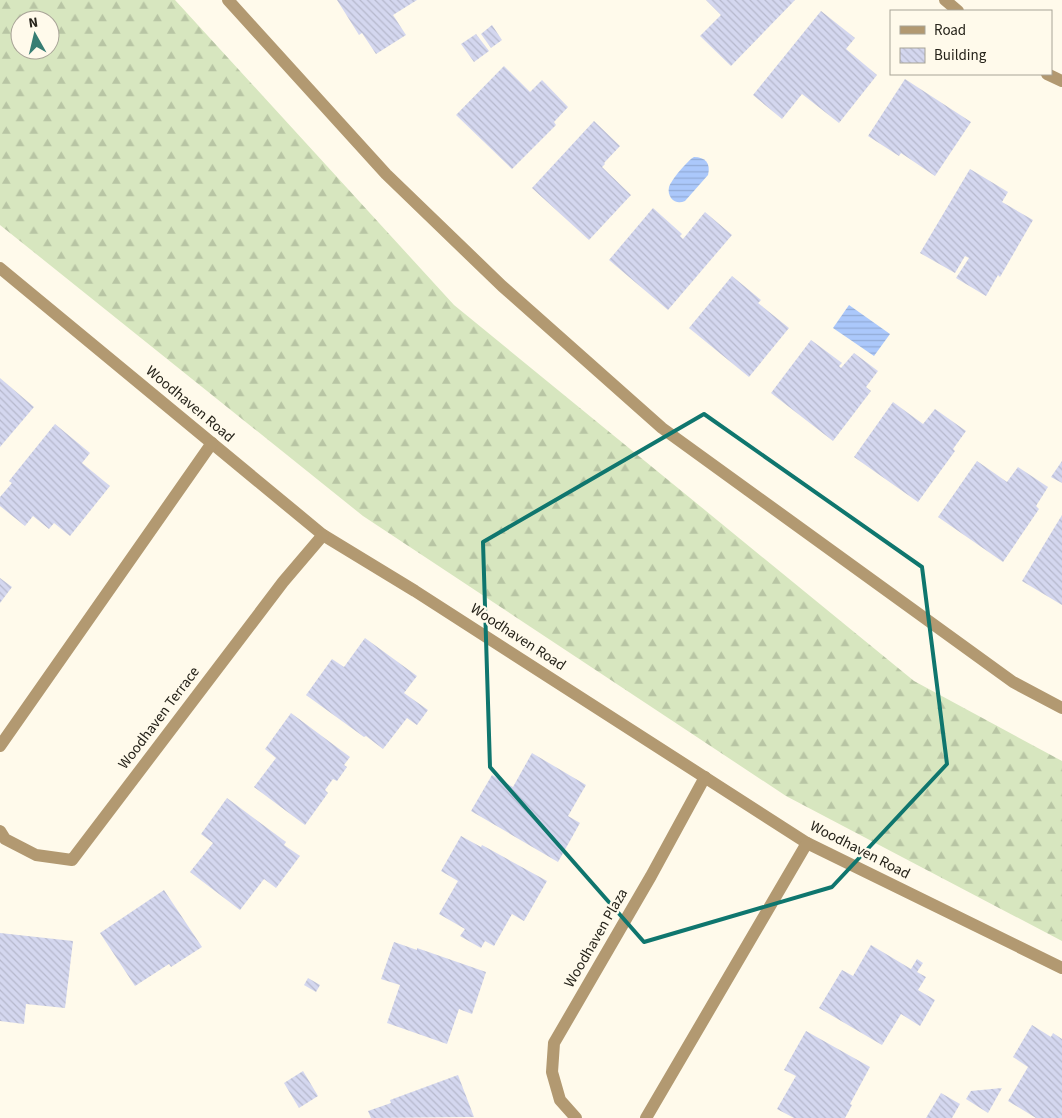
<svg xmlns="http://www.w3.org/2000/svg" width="1062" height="1118" font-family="'Source Sans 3',sans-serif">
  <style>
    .forest { fill: url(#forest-firs); fill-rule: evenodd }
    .water { fill: url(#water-rules) }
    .building { fill: url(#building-back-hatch) }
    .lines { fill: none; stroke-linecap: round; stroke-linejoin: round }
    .street { stroke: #b29971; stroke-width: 12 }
    .marked { fill: none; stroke: #0f766e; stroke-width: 4; stroke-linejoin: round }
    .labels { text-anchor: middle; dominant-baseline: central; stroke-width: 5; stroke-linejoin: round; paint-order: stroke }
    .street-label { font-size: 15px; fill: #26231a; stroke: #fffaeb }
  </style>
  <defs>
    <pattern id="forest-firs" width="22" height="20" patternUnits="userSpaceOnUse" patternTransform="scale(1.25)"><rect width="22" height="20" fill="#d7e6bf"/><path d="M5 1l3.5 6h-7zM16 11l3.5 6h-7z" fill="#b8c5a4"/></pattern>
    <pattern id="water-rules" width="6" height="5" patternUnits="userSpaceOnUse" patternTransform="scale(1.25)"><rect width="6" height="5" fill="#abc8fb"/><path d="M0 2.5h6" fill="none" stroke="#93acd7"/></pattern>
    <pattern id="building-back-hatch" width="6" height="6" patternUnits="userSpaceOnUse" patternTransform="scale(1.25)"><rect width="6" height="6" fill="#d4d7ef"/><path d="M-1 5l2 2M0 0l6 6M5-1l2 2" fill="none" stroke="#b6b8cc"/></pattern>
  </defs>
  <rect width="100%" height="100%" fill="#fffaeb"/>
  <path class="forest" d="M0 0H175L454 305 914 681 1062 761V941L786 796 363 516 0 225ZM20 20H50V50H20Z"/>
  <g class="water">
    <path d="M694 157C705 157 711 163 708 175L685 201C680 203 675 203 671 198 669 195 668 191 669 187 671 180 688 160 694 157Z"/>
    <polygon points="849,305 890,334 874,356 833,328"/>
  </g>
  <g class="building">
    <polygon points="337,0 417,0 393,15 406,35 376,54 362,33 359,35"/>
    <polygon points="706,0 795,0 731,66 700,36 721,15"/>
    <polygon points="821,11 855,38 846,49 877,75 839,123 802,94 782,119 753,95"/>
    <polygon points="492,25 502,40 491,48 481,34"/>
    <polygon points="476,34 489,51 474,62 461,44"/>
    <polygon points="504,66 530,92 542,80 568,107 554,122 556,125 512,169 456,115"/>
    <polygon points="905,79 971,122 935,176 901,153 899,156 868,136"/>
    <polygon points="594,121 620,146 604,163 605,164 602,167 631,195 589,240 532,188"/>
    <polygon points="970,169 1008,192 1002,202 1033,220 1000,277 998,275 986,296 956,278 969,258 965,256 955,273 920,253"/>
    <polygon points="653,208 682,234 680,236 683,239 705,212 732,235 668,310 609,260"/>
    <polygon points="732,276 761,300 758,303 789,328 749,377 689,328"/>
    <polygon points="811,340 842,363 839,366 841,368 854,353 878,371 866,387 871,391 833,441 771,393"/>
    <polygon points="0,378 34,407 0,447"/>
    <polygon points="893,402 923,424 935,409 966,431 953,449 955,451 918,502 854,457"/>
    <polygon points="55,424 90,453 82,463 110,486 70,536 54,523 49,529 33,516 25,526 0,506 0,497 12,483 9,481"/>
    <polygon points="977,461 1007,482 1018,467 1048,487 1036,506 1039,509 1003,562 938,517"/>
    <polygon points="1062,461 1062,483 1051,477"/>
    <polygon points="1062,515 1062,605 1022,581"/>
    <polygon points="0,578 12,587 0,603"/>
    <polygon points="365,638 417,676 404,693 428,710 417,725 407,718 383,749 366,736 364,737 306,695 332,659 344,667"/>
    <polygon points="291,713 350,757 344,765 347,767 337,781 333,779 325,790 328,793 305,825 254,787 276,758 265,749"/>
    <polygon points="532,753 586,785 568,816 580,823 558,862 471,811 492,775 513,787"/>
    <polygon points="227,798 286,842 284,845 300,856 276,888 264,879 240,910 190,872 213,843 201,834"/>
    <polygon points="461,836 481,847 482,845 547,881 524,921 512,914 494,946 485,941 481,948 460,936 465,929 439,914 458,881 441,871"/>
    <polygon points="164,890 202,947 171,967 169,964 135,986 100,933"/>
    <polygon points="0,933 73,941 65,1008 26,1004 24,1024 0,1021"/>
    <polygon points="394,942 417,950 417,948 486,972 472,1014 459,1009 447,1044 387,1023 400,985 381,979"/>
    <polygon points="871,945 911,969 917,959 923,963 917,972 926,977 918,990 935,1000 920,1026 901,1014 882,1045 819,1008 842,970 853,976"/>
    <polygon points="308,978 320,985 316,992 304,985"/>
    <polygon points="1032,1025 1051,1037 1053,1033 1062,1039 1062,1118 1036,1118 1008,1101 1028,1067 1013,1057"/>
    <polygon points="806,1031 870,1067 850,1104 852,1105 845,1118 794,1118 777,1109 796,1076 784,1070"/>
    <polygon points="303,1071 318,1096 299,1108 284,1083"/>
    <polygon points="458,1075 474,1117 371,1118 368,1111 391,1103 390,1100"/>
    <polygon points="1002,1088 988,1113 966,1099 971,1091"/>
    <polygon points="941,1093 960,1104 952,1118 926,1118"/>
  </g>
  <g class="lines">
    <g class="street">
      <polyline points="228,0 386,174 502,286 662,428 1013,682 1062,708"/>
      <polyline points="945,0 958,11"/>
      <polyline points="1047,74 1062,81"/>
      <polyline points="0,268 323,535 415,591 807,843 1062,968"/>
      <polyline points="0,746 212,443"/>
      <polyline points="0,831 5,839 36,855 72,860 283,582 323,535"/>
      <polyline points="576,1118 560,1100 552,1072 554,1043 651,876 705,777"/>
      <polyline points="646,1118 807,843"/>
    </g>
  </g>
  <path class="marked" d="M704 414 922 567 947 764 832 887 644 942 490 767 483 542Z"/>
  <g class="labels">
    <g class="street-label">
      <text transform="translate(190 404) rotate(40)">Woodhaven Road</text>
      <text transform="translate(518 637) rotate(33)">Woodhaven Road</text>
      <text transform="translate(159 718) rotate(-53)">Woodhaven Terrace</text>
      <text transform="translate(860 850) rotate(27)">Woodhaven Road</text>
      <text transform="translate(596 938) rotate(-60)">Woodhaven Plaza</text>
    </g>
  </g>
  <rect x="890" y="10" width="162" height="65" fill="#fffaeb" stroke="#a8a497"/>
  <rect x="900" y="26" width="25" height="8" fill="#b29971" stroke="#a8a497"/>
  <text x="934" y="35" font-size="15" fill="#26231a">Road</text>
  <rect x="900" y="48" width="25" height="15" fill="url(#building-back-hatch)" stroke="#a8a497"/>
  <text x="934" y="60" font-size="15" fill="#26231a">Building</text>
  <g transform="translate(35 35) rotate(352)"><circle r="24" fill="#fffaeb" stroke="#a8a497"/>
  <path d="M0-4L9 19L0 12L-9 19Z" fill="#377d73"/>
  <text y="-8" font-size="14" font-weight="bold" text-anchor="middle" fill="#26231a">N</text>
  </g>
</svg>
